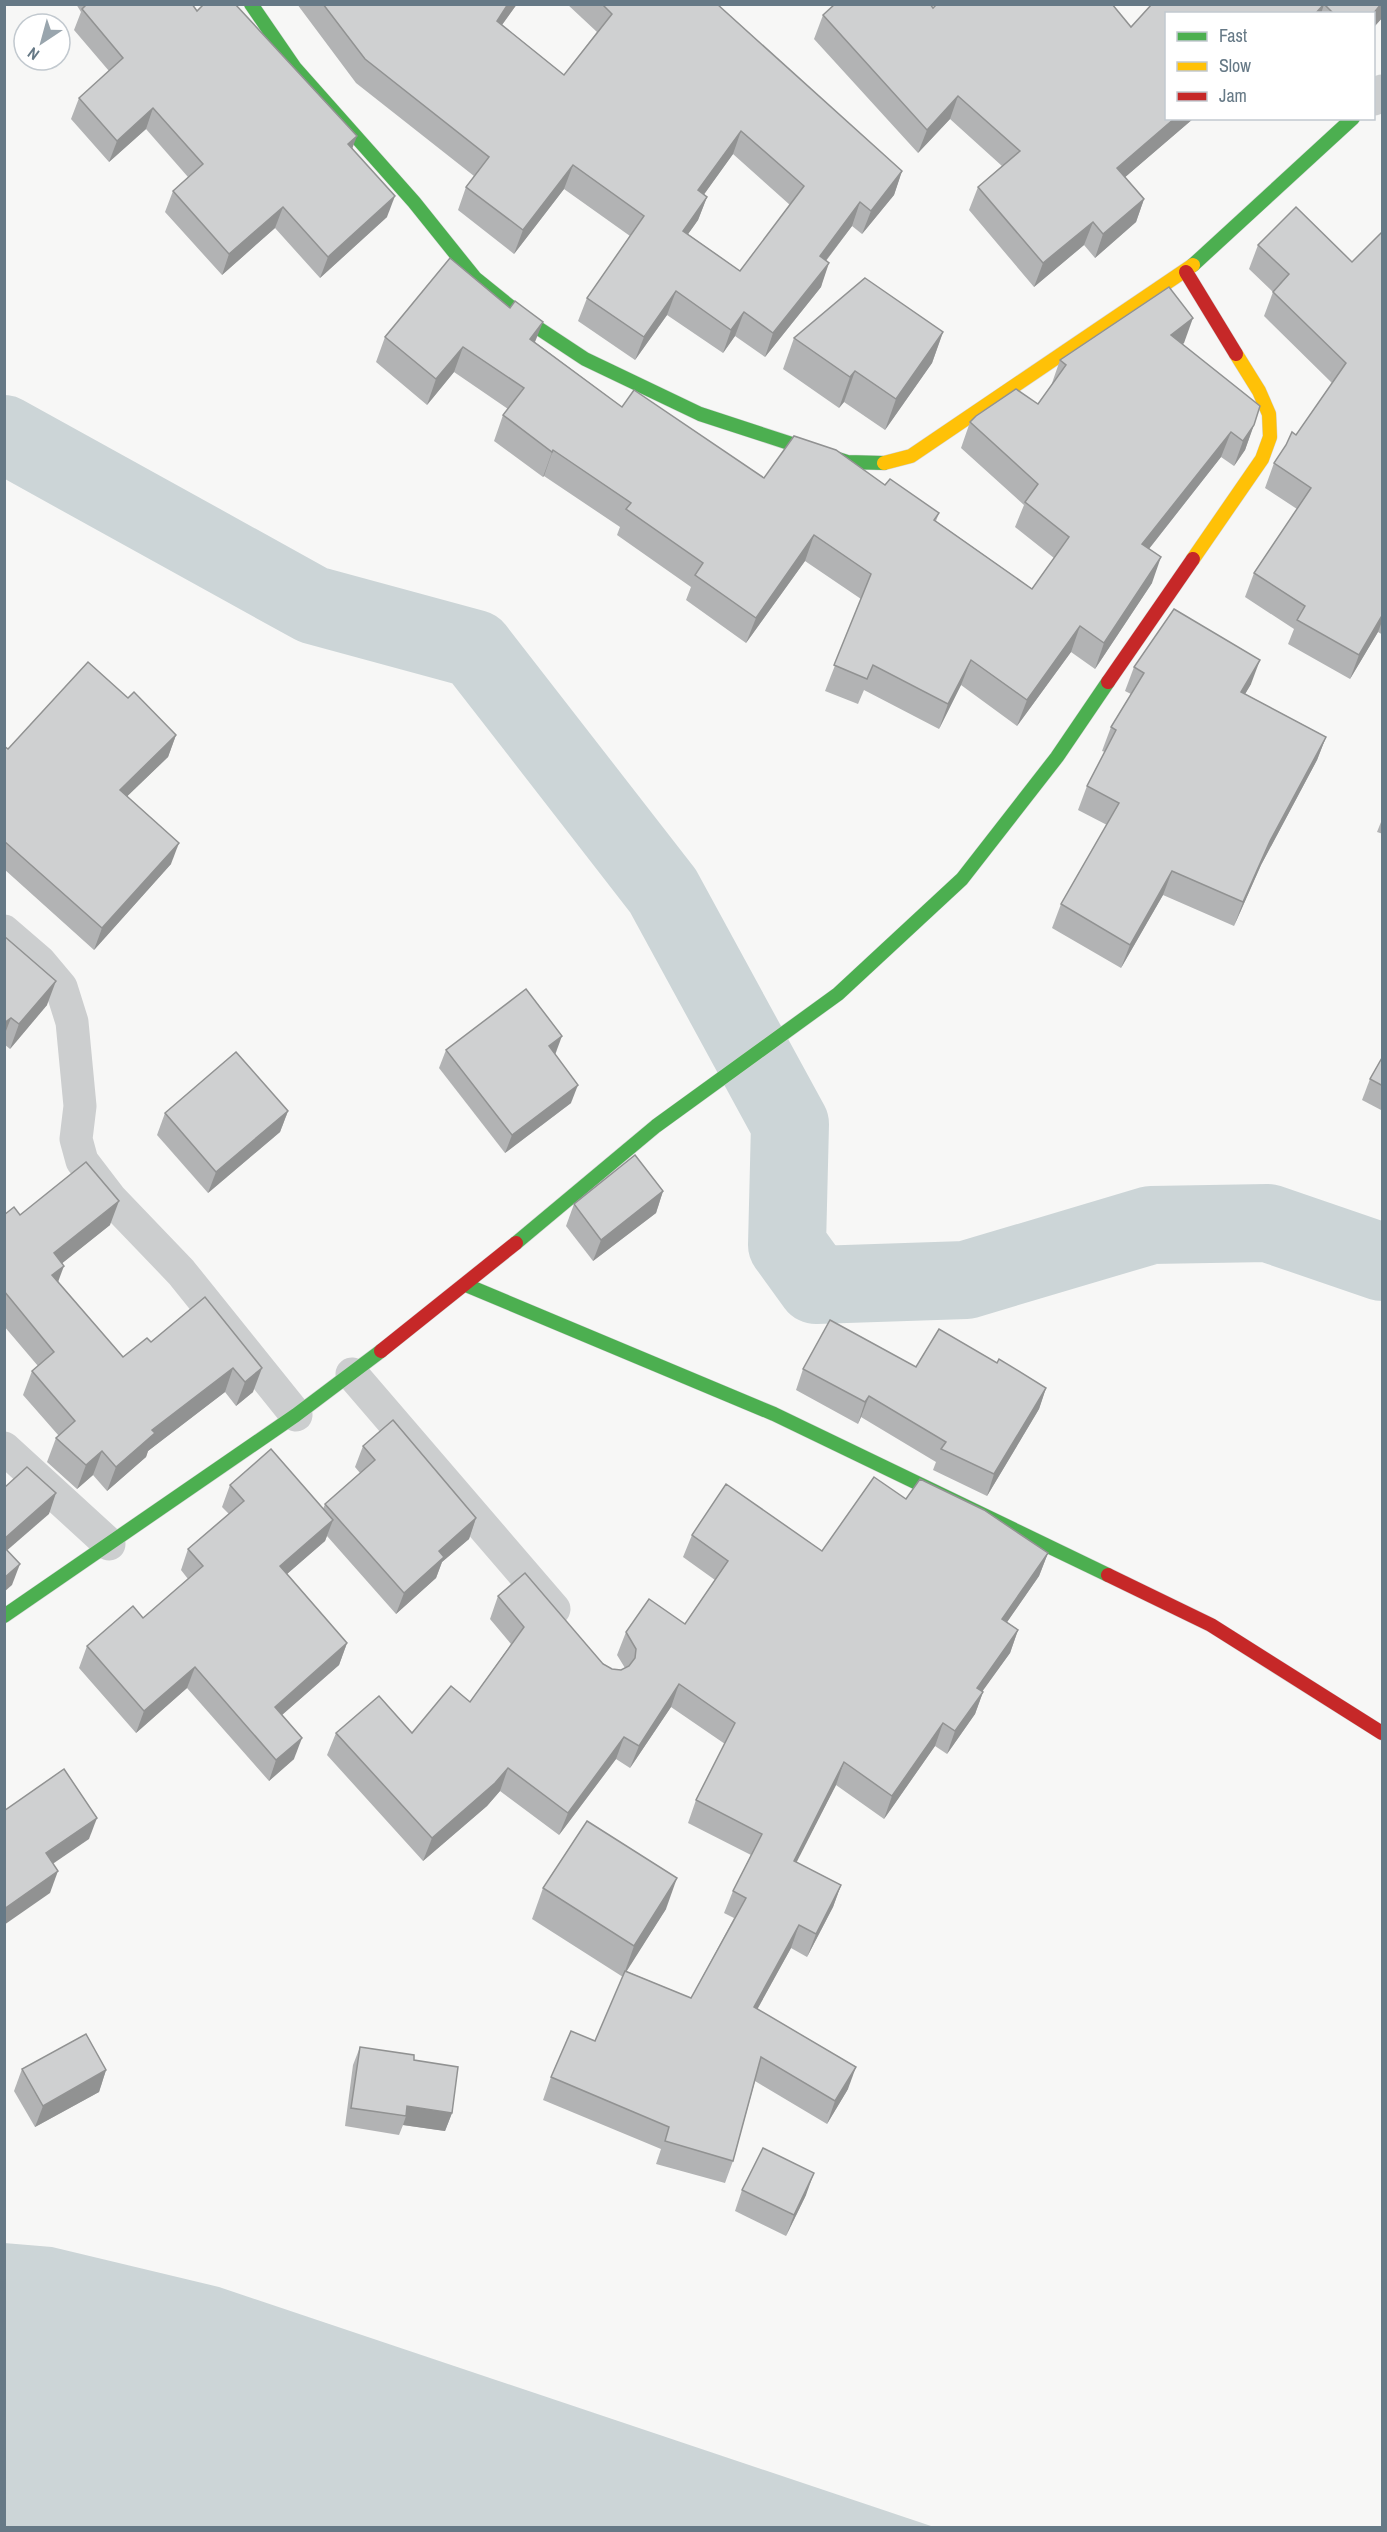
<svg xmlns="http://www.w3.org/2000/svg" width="1387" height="2532" font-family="'Archivo Narrow',sans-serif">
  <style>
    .water { fill: #ccd5d7 }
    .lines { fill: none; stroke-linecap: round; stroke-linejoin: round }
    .river { stroke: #ccd5d7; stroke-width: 78 }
    .fast-casing { stroke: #d4d5d6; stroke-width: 15 }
    .slow-casing { stroke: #d4d5d6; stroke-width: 15 }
    .jam-casing { stroke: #d4d5d6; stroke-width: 15 }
    .street { stroke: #cccecf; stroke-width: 33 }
    .fast { stroke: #4caf50; stroke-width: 14 }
    .slow { stroke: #ffc107; stroke-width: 14 }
    .jam { stroke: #c62828; stroke-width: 14 }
    .wall { fill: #b2b3b4; fill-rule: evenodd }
    .shaded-wall { fill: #919292 }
    .building { fill: #cfd0d1; stroke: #919292; stroke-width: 1.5; fill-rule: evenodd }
  </style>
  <rect width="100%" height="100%" fill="#f7f7f6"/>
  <polygon class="water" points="4,2243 52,2247 219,2287 934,2527 5,2527"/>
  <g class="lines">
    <polyline class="river" points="4,434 313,605 475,649 663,891 790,1124 787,1245 816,1285 966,1280 1151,1225 1268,1223 1382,1262"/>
    <g class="fast-casing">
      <g id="fast">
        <polyline points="251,4 295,68 414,202 475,278 532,324 585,359 700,414 847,462 884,463"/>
        <polyline points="1193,265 1353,118"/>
        <polyline points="516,1243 656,1126 838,994 962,879 1057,757 1108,682"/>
        <polyline points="466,1285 774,1414 1108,1575"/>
        <polyline points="4,1616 296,1415 381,1351"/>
      </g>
    </g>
    <g class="slow-casing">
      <g id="slow">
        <polyline points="884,463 911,456 1193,265"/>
        <polyline points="1193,559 1262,459 1270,437 1269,414 1259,391 1236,354"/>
      </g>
    </g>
    <g class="jam-casing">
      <g id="jam">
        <polyline points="1186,272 1236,354"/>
        <polyline points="1108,682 1193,559"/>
        <polyline points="381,1351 516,1243"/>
        <polyline points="1108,1575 1211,1625 1382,1733"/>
      </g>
    </g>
    <g class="street">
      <polyline points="1374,99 1382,91"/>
      <polyline points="4,931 40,962 61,987 72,1022 80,1106 76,1139 82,1161 111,1199 181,1272 296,1415"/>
      <polyline points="352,1374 554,1609"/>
      <polyline points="4,1448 109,1544"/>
    </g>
    <use href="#fast" class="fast"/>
    <use href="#slow" class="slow"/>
    <use href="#jam" class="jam"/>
  </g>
  <g class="wall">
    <polygon points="76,4 192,4 197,11 352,148 387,217 320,278 275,228 222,275 165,212 173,191 188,177 146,129 109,162 71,119 79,98 109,71 74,30 81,12"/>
    <path d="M297 4H517L502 25 564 75 597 32 567 4H717L902 171 894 195 862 234 852 226 826 261 821 287 765 357 735 336 723 353 667 315 635 360 578 321 587 298 630 236 564 189 514 254 458 210 466 187 474 176 356 83ZM733 154 790 205 740 271 688 234 698 220 707 197 704 194Z"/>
    <polygon points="1152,4 1383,4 1383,17 1374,27 1374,14 1167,14 1167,118 1194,118 1125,177 1144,199 1136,222 1095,258 1084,245 1034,287 969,210 978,187 1002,166 950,119 918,153 814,39 823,15 933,8 1131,27"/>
    <polygon points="1383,231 1383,635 1378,632 1350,679 1288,644 1294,629 1245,597 1254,573 1297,509 1265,488 1274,463 1296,435 1332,383 1264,316 1273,292 1249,269 1258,245 1352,262"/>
    <polygon points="510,308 535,342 622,407 764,478 885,485 939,513 936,521 1032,589 1054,558 1015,527 1024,505 961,448 970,422 1038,404 1051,386 1060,360 1184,343 1182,344 1260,406 1245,450 1234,466 1221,457 1149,549 1152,583 1095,669 1071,652 1017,726 961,685 939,729 864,690 858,704 825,691 861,599 805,561 746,643 686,600 691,587 617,535 620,527 544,476 543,477 494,441 503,415 508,409 454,372 427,405 376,362 385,337"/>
    <polygon points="943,332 932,363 885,430 844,402 839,408 783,369 794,338"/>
    <polygon points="1134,667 1251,684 1245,694 1326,737 1317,760 1261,865 1234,926 1163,895 1121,968 1052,928 1061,904 1107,825 1078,810 1087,786 1105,752 1102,751 1111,727 1131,694 1125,691"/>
    <polygon points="128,698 176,735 168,757 127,796 171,864 94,950 4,869 4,746 8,749"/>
    <polygon points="1383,817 1383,834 1377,832"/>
    <polygon points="4,936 47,1005 10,1049 4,1044"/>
    <polygon points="446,1050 555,1054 571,1103 505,1153 439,1068"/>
    <polygon points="1383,1056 1383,1111 1362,1100 1370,1079"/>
    <polygon points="288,1111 280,1132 208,1193 157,1135 165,1113"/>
    <polygon points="663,1191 656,1213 593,1261 566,1226 574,1204"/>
    <polygon points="4,1215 110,1225 62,1263 58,1282 123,1357 151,1342 205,1297 253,1392 236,1406 225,1392 148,1451 146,1457 107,1491 93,1475 77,1489 47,1462 56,1438 59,1436 23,1395 32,1371 38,1366 4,1326"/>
    <polygon points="997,1363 1046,1388 1039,1409 987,1496 933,1470 936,1462 861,1417 858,1424 796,1390 803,1369 916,1367"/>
    <polygon points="363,1446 476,1518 469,1539 442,1562 436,1578 396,1614 327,1536 325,1541 287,1574 347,1643 339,1665 282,1715 294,1759 269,1781 187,1688 136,1733 79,1668 87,1646 143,1618 188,1579 181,1570 188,1549 229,1514 222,1507 230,1485 323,1509 325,1504 360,1473 355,1467"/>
    <polygon points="906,1499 1048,1553 1039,1576 1007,1622 1018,1630 1010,1653 982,1691 983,1692 975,1714 947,1754 935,1746 884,1819 836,1785 796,1862 841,1885 833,1907 807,1957 791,1948 757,2009 848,2089 827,2124 755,2081 733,2161 725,2183 656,2164 661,2149 543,2100 551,2077 595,2041 623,1977 532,1919 543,1888 666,1909 626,1971 691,1998 734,1918 724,1913 733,1891 751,1855 688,1823 696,1800 725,1744 671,1707 630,1768 616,1759 559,1835 500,1791 487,1806 423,1861 327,1755 336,1733 412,1733 470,1702 511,1644 490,1619 498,1596 612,1669 621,1670 625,1668 617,1655 626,1632 685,1624 715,1580 683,1557 692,1535 822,1551"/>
    <polygon points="360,2047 414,2060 452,2113 445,2131 403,2125 399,2135 345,2126 353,2065"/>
    <polygon points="22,2069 106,2070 99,2092 35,2127 14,2091"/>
    <polygon points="742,2190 806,2195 786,2236 735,2211"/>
  </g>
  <g class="shaded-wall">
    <polygon points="508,4 517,4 488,44 497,21"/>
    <polygon points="1324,4 1321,14 1315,14"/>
    <polygon points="1381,4 1383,4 1383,17 1374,27 1374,14 1373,14"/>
    <polygon points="958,96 950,119 918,153 927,130"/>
    <polygon points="153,108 146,129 109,162 117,141"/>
    <polygon points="1175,118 1194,118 1109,191 1117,168"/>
    <polygon points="741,131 733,154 690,214 698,190"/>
    <polygon points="357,136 349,157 348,144"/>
    <polygon points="573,165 564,189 514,254 523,230"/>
    <polygon points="902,171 894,195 862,234 871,211"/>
    <polygon points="395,196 387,217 320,278 328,257"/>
    <polygon points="707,197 698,220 674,254 683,231"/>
    <polygon points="1144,199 1136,222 1095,258 1103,234"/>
    <polygon points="860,202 852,226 811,280 820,256"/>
    <polygon points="283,207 275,228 222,275 229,254"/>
    <polygon points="1093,222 1084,245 1034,287 1043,263"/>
    <polygon points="829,263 821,287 765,357 773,333"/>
    <polygon points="676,291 667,315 635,360 644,337"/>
    <polygon points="744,312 735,336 723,353 731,330"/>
    <polygon points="1193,318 1184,343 1162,361 1171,335"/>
    <polygon points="543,322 533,347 530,339"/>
    <polygon points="943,332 932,363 885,430 896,399"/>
    <polygon points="463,347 454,372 427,405 436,379"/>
    <polygon points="855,371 844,402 839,408 850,377"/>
    <polygon points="1254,425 1245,450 1234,466 1243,441"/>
    <polygon points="1231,432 1221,457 1133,569 1142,544"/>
    <polygon points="553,450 544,476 543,477 552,452"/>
    <polygon points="814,535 805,561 746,643 756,618"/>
    <polygon points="1161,557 1152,583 1095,669 1104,643"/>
    <polygon points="1383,614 1383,619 1378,632 1350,679 1359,655"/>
    <polygon points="1080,626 1071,652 1017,726 1027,700"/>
    <polygon points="971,660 961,685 939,729 948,704"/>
    <polygon points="1260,660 1251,684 1232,716 1241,692"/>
    <polygon points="176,735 168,757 112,811 120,790"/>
    <polygon points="1326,737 1317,760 1261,865 1234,926 1243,902 1270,841"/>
    <polygon points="179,843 171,864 94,950 102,928"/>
    <polygon points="1172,871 1163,895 1121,968 1130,945"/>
    <polygon points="56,981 47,1005 10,1049 19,1024"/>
    <polygon points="11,1018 4,1036 4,1023"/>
    <polygon points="562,1036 555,1055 549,1046"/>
    <polygon points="578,1085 571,1103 505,1153 512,1135"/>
    <polygon points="288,1111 280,1132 208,1193 216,1172"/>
    <polygon points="663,1191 656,1213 593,1261 601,1240"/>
    <polygon points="119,1201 110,1225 45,1277 54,1253"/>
    <polygon points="64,1266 55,1290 52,1275"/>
    <polygon points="233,1368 225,1392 148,1451 146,1457 107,1491 116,1467 152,1430"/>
    <polygon points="262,1368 253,1392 236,1406 245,1382"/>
    <polygon points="1046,1388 1039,1409 987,1496 994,1474"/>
    <polygon points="869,1396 861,1417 858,1424 865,1402"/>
    <polygon points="102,1451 93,1475 77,1489 86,1465"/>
    <polygon points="56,1493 49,1514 4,1553 4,1539"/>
    <polygon points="476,1518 469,1539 442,1562 436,1578 396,1614 404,1593 439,1551"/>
    <polygon points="333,1520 325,1541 272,1587 280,1566"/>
    <polygon points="1048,1553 1039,1576 994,1641 1002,1619"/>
    <polygon points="20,1564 12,1585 4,1592 4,1578"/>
    <polygon points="1018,1630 1010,1653 969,1710 977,1688"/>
    <polygon points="347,1643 339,1665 267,1728 275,1707"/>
    <polygon points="195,1667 187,1688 136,1733 144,1711"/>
    <polygon points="679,1684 671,1707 630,1768 639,1746"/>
    <polygon points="983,1692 975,1714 947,1754 955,1731"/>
    <polygon points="943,1723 935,1746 884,1819 892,1796"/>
    <polygon points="624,1737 616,1759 559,1835 568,1813"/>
    <polygon points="302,1738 294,1759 269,1781 276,1760"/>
    <polygon points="844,1762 836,1785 786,1883 794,1861"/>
    <polygon points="508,1768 500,1791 487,1806 423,1861 432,1838"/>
    <polygon points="97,1818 89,1839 38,1874 46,1853"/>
    <polygon points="58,1871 50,1893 4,1925 4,1909"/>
    <polygon points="677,1878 666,1909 623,1977 634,1946"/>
    <polygon points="841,1885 833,1907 807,1957 816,1934"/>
    <polygon points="799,1925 791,1948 746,2030 754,2007"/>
    <polygon points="856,2067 848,2089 827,2124 835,2101"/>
    <polygon points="106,2070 99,2092 35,2127 43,2106"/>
    <polygon points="407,2106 452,2113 445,2131 403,2125 406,2116"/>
    <polygon points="814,2173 806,2195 786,2236 794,2215"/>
  </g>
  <g class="building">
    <polygon points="87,4 192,4 197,11 204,4 235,4 357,136 348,144 395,196 328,257 283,207 229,254 173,191 203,164 153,108 117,141 79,98 123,58 82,9"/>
    <path d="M323 4H508L497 21 564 75 612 14 602 4H717L902 171 871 211 860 202 820 256 829 263 773 333 744 312 731 330 676 291 644 337 587 298 644 216 573 165 523 230 466 187 489 157 365 59ZM741 131 804 186 740 271 683 231 707 197 698 190Z"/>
    <polygon points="835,4 930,4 933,8 937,4 1112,4 1131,27 1152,4 1324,4 1315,14 1167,14 1167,118 1175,118 1117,168 1144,199 1103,234 1093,222 1043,263 978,187 1020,151 958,96 927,130 823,15"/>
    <polygon points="1324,4 1381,4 1373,14 1334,14"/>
    <polygon points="1296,207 1352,262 1383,231 1383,614 1359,655 1297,620 1305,606 1254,573 1311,488 1274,463 1286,445 1292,432 1296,435 1346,363 1273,292 1289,274 1258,245"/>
    <polygon points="450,258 510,308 515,301 543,322 530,339 622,407 634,390 764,478 794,436 836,450 885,485 890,479 939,513 934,520 1032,589 1069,537 1025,502 1038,484 970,422 976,416 1016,389 1038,404 1066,365 1060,360 1169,287 1193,318 1171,335 1260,406 1254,425 1243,441 1231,432 1142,544 1161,557 1104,643 1080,626 1027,700 971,660 948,704 873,665 867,679 834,665 871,574 814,535 756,618 695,575 703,563 626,509 631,503 553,450 552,452 503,415 524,388 463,347 436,379 385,337"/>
    <polygon points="865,278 943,332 896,399 855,371 850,377 794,338"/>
    <polygon points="1174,609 1260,660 1241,692 1326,737 1270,841 1243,902 1172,871 1130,945 1061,904 1119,803 1087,786 1116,730 1111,727 1144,673 1134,667"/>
    <polygon points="88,662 128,698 134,692 176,735 120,790 179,843 102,928 4,841 4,746 8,749"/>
    <polygon points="4,936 56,981 19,1024 11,1018 4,1023"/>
    <polygon points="526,989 562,1036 549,1046 578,1085 512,1135 446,1050"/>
    <polygon points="236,1052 288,1111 216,1172 165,1113"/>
    <polygon points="1383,1056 1383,1086 1370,1079"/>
    <polygon points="635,1155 663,1191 601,1240 574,1204"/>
    <polygon points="86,1162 119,1201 54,1253 64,1266 52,1275 123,1357 147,1338 151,1342 205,1297 262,1368 245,1382 233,1368 152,1430 155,1433 116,1467 102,1451 86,1465 56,1438 75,1421 32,1371 54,1352 4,1291 4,1215 14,1207 20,1215"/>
    <polygon points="830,1320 916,1367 939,1329 997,1363 999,1359 1046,1388 994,1474 941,1449 946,1442 869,1396 865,1402 803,1369"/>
    <polygon points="393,1420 476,1518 439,1551 444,1557 404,1593 325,1504 375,1460 363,1446"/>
    <polygon points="271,1449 333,1520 280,1566 347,1643 275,1707 302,1738 276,1760 195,1667 144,1711 87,1646 133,1606 143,1618 203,1566 188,1549 244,1501 230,1485"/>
    <polygon points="27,1467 56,1493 4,1539 4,1488"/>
    <polygon points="874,1477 906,1499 920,1479 984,1510 1048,1553 1002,1619 1018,1630 977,1688 983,1692 955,1731 943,1723 892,1796 844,1762 794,1861 841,1885 816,1934 799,1925 754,2007 856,2067 835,2101 761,2057 733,2161 665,2141 669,2127 551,2077 571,2031 595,2041 625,1971 691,1998 746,1898 733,1891 762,1834 696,1800 735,1723 679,1684 639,1746 624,1737 568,1813 508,1768 495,1783 432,1838 336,1733 379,1696 412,1733 451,1686 470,1702 524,1627 498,1596 525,1573 603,1664 612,1669 621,1670 629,1666 635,1658 636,1649 626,1632 649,1599 685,1624 728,1561 692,1535 726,1484 822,1551"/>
    <polygon points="4,1547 20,1564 4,1578"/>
    <polygon points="64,1769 97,1818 46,1853 58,1871 4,1909 4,1811"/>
    <polygon points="587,1821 677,1878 634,1946 543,1888"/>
    <polygon points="86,2034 106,2070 43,2106 22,2069"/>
    <polygon points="360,2047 414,2055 414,2060 458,2067 452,2113 407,2106 406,2116 351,2108"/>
    <polygon points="763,2148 814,2173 794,2215 742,2190"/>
  </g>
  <rect width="1387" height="2532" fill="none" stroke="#667986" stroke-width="12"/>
  <rect x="1165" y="12" width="210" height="108" fill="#ffffff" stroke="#c2c9cf" stroke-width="1.5"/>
  <rect x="1177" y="32" width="30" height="9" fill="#4caf50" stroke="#c2c9cf" stroke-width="1.5"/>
  <text x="1219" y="42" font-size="18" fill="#667986">Fast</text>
  <rect x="1177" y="62" width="30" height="9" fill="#ffc107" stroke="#c2c9cf" stroke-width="1.5"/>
  <text x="1219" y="72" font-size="18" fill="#667986">Slow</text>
  <rect x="1177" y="92" width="30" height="9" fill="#c62828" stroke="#c2c9cf" stroke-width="1.5"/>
  <text x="1219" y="102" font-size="18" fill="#667986">Jam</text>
  <g transform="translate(42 42) rotate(216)"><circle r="28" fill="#ffffff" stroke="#c2c9cf" stroke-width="1.5"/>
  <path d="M0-4.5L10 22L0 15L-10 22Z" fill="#99a5ad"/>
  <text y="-9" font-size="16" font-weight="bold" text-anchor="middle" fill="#667986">N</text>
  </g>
</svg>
